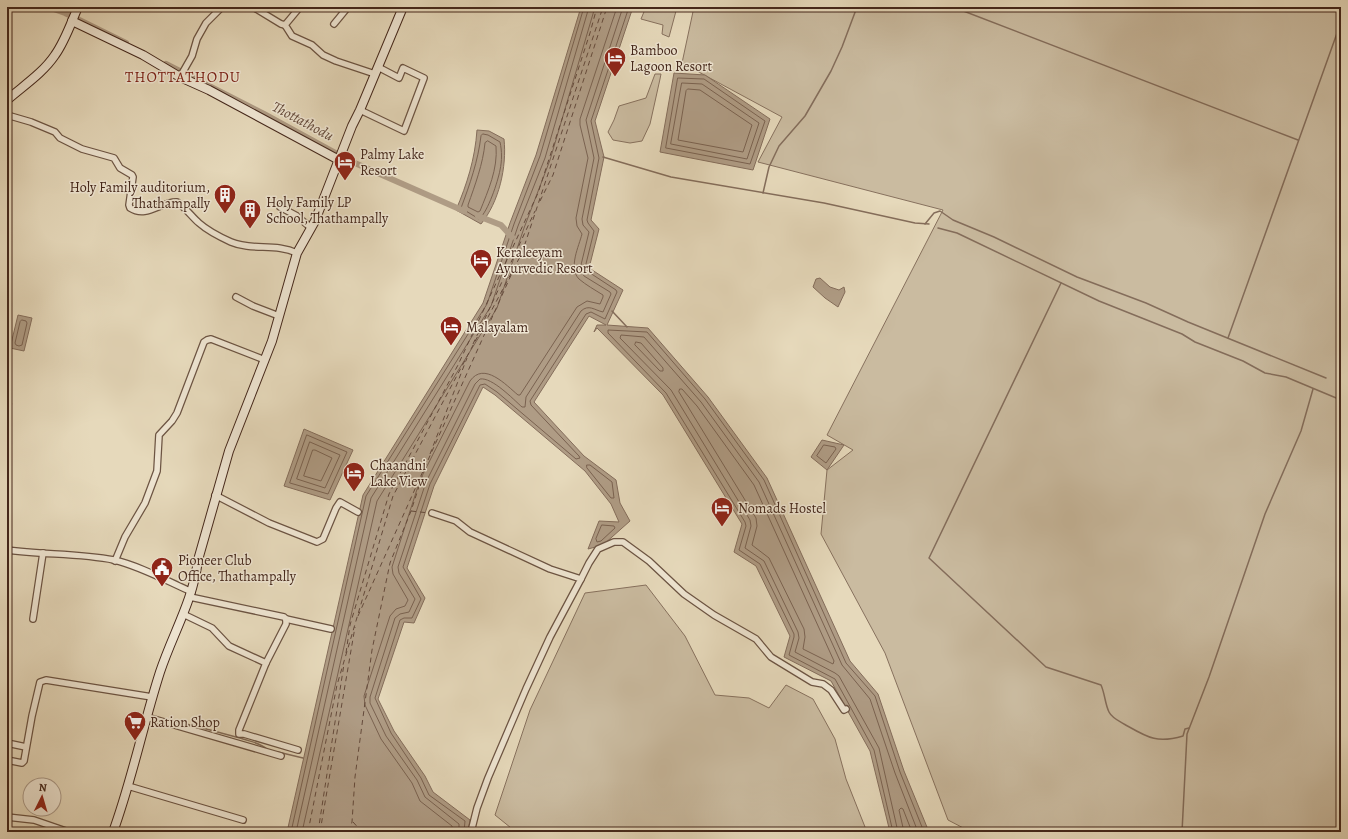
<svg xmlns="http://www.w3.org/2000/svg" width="1348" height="839" font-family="Alegreya,serif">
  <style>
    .green { fill: #cabba0; stroke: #87715e }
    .water { fill: #af9c85; stroke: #846d5b }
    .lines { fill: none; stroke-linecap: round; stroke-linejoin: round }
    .shore { stroke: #7a6250; stroke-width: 1 }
    .stream { stroke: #846d5b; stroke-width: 1.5 }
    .canal { stroke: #af9c85; stroke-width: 6 }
    .ferry { stroke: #644a3b; stroke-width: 1; stroke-dasharray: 5 4; stroke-linecap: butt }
    .street-casing { stroke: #6c5443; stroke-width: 8 }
    .secondary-casing { stroke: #44271b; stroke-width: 10 }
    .street { stroke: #efe6d3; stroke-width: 5.5 }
    .secondary { stroke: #efe6d3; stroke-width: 8 }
    .labels { text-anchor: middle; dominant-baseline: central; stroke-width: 3; stroke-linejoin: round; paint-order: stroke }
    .poi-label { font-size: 14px; fill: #44271b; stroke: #efe6d3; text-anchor: start }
    .neighbourhood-label { font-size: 15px; letter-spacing: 1px; fill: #7a1f14; stroke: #efe6d3 }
    .water-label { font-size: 15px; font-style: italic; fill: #644a3b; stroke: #efe6d3 }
  </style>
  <rect width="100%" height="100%" fill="#e6d9bb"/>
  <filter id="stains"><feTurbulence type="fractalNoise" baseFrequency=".005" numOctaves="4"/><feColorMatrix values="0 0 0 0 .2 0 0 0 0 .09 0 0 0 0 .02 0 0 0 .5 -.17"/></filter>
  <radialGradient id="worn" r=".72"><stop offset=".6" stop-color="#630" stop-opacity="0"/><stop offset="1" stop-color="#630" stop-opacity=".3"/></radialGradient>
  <g class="green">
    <polygon points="646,7 661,7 676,11 669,37 662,34 663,25 641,19"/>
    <polygon points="694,7 1341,7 1341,832 971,832 948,820 885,653 821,534 827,470 853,450 827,435 943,210 758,162 782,117 682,63"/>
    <polygon points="655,74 661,74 660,79 650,124 642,141 630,143 613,140 608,132 614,120 619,106 646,98"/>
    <polygon points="646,585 685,636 715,695 749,698 769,708 786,685 813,699 835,739 846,779 867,832 516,832 495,815 530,710 585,593"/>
  </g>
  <g class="water">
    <polygon points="581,7 633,7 595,121 604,157 591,220 599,229 589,268 623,290 607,325 648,328 708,397 767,478 850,661 878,694 904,771 929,832 890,832 870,751 831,681 784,657 790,636 756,566 734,552 742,524 663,395 597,328 594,332 597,325 606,325 589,316 534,402 584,456 616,480 620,503 630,521 603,545 588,549 599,521 619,522 611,504 585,471 495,395 483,387 434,486 407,568 425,598 414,623 404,622 378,699 394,731 425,776 433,792 470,820 468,832 287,832 363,495 483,303 510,223 536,155"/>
    <polygon points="674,73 705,75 770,119 753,170 660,152"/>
    <path d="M477 130 489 131 504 139C507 167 499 202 481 224L456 210C467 184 475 159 477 130Z"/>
    <polygon points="820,278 830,287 839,290 844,287 845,292 838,307 825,298 813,287 816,279"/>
    <polygon points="18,315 32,318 24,351 10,348"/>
    <polygon points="304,429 353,450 330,500 284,486"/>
    <polygon points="822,440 844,445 827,470 811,457"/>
  </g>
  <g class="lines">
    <g class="shore">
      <polygon points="678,78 704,79 765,121 750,164 666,148"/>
      <polygon points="682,83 702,84 759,123 747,159 671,144"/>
      <polygon points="688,89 700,90 752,125 743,152 678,140 686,91"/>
      <path d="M483 134 488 135 500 142C502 151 502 161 500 170 498 181 488 212 479 219L461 208C470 184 478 161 481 136Z"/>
      <path d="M488 141 496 146C498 169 488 191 480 211L478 212 468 207V205C475 185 483 164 485 143Z"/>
      <polygon points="22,320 26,321 27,323 22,345 19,346 16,345 15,343 20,322"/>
      <polygon points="636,342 641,343 663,368 663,371 660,371 635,345"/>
      <polygon points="680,389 682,389 697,406 754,485 834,661 833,664 803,649 805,637 804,629 769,558 752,545 757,526 756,518 679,392"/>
      <polygon points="307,435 347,452 328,494 290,483"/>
      <polygon points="310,442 340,455 325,488 297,479"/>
      <polygon points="824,445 835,447 836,449 826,463 817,456"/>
      <polygon points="313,450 315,450 332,458 321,481 304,476"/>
      <polygon points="587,465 590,465 612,482 614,498 611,498 587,468"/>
      <polygon points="602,525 614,526 615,528 601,541 597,542 596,539"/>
      <polyline points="291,832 366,496 487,304 514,224 540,156 584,7"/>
      <polyline points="296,832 371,498 491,306 518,226 545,158 589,7"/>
      <polyline points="302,832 377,501 497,308 524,228 550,160 595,7"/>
      <path d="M453 832 452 826 420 801 412 783 381 739 365 705 364 696 390 616 396 609 405 606 408 600 393 574 392 567 420 480 470 381C484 361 506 385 518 395H520L577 307 587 301 600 304 603 297V295C595 290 586 285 579 279 568 268 579 246 582 234L577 226 576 218 588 158 580 125V119L617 7"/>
      <path d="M459 832V824L425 797 417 780 386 736 370 703V697L395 618 400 614 409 612 415 599 399 573 398 567 426 482 475 384 480 379C492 377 513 399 522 407H525L526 397 581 311C589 304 594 310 603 312L611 294 610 292 584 276 580 269 589 232 583 225 582 219 594 158 586 120 623 7"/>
      <polyline points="464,832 465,821 429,795 421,778 391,733 375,698 400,620 404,618 412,618 421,599 403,567 430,484 480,385 485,384 497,392 576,459 580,458 579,456 531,405 530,401 586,314 591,312 605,319 617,292 616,290 587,271 585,268 594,231 588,223 587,220 599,158 591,121 629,7"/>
      <polyline points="893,832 874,750 835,679 789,655 794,637 794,634 760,564 739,550 746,526 745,522 666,393 608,333 608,330 647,332 705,399 764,480 846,663 875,696 900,772 924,832"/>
      <polyline points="898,832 879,748 839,676 835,673 795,652 799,638 798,632 764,561 745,548 751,526 750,520 671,390 620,338 621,335 644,337 701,402 759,482 842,665 870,699 895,773 918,832"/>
      <polyline points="904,832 899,810 901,808 903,809 912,832"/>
    </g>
    <g class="stream">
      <polyline points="953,7 1298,140"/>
      <polyline points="603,157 671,177 824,203 915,223 929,224"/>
      <polyline points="763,193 769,167 779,146 805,116 831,71 842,47 857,7"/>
      <polyline points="925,224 934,213 940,211 953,220 994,237 1077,277 1146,303 1188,322 1326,378"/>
      <polyline points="938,228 957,233 1099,301 1182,334 1195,342 1243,361 1265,373 1286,377 1341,400"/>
      <path d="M1061 283 929 558 1046 667 1101 685C1105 694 1105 704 1109 712 1112 718 1119 721 1124 724 1147 737 1156 744 1183 736L1185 729 1189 728"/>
      <polyline points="612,311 627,327"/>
      <polyline points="1228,338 1341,22"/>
      <path d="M178 722C200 727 221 733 243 739 252 742 261 743 268 750"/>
      <polyline points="278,752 303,758"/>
      <polyline points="1182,832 1187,734 1209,677 1265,514 1301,431 1313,389"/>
    </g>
    <g class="canal">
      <polyline points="48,7 65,13 126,43"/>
      <polyline points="166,64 264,114 348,160 464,211"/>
      <polyline points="478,216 501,225 512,237"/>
    </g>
    <g class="ferry">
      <polyline points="540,201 553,175 607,7"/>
      <polyline points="473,344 535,211"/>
      <polyline points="430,454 467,358"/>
      <polyline points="411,511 429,513"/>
      <polyline points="358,616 512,273"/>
      <polyline points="346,653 350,625 389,494 458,365 538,193 590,33 597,7"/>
      <polyline points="353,822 362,832"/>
      <polyline points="308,832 337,685 393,496 522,253 603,7"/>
      <polyline points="318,832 344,664"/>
      <polyline points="320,832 355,627"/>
      <polyline points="349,832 352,822 355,777 372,650 390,563 411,511 425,468"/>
    </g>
    <g class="street-casing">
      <g id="street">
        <polyline points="253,7 281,24 285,25"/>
        <polyline points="300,7 285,25 292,36 312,45 323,55 336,61 375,74"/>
        <polyline points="334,24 348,7"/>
        <polyline points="180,77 192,56 197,39 206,23 222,7"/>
        <polyline points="360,110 404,131 424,78 403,68 399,78 378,67"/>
        <path d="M7 115 31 122 55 132 60 138 82 149 114 158 120 168 132 175 133 177 129 205 130 208C147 219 161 201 177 202 185 207 192 217 199 223 208 231 220 237 231 242 252 251 276 243 297 253"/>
        <polyline points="280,207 297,216 311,228"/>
        <polyline points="236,297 253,306 279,316"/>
        <polyline points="7,406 8,404"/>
        <polyline points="215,495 269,523 317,542 323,539 336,508 340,502 358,512"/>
        <polyline points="432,513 456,521 470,532 550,569 581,579 550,637 526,689 488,778 477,808 471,832"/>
        <path d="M7 550C43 555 79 553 114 560 140 566 167 581 192 592"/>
        <polyline points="115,561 125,537 145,503 157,471 159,435 172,421 177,413 204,342 207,340 211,339 265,360"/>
        <polyline points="581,579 589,563 598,549 614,542 623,542 649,561 684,594 714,615 756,639 771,657 812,682 823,684 831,690 844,710 846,709"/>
        <polyline points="190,597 284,617 286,619 286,624 266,663 239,730 239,734 244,734 298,750"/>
        <polyline points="183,614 212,628 229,646 266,663"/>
        <polyline points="33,619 43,553"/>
        <polyline points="286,619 331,629"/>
        <polyline points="147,717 281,756"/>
        <polyline points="7,743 26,747"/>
        <polyline points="7,760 22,763 24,761 32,716 40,682 46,680 152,697"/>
        <polyline points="128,786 243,820"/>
        <polyline points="7,817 34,820 69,832"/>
      </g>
    </g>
    <g class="secondary-casing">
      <g id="secondary">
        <polyline points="72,21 143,55 180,77 209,90 339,160"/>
        <path d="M7 100C23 86 43 73 55 55 65 41 71 23 78 7"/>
        <path d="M113 832C132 780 143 725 160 672 173 633 193 601 198 560L229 451 272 341 297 253 315 221 352 126 360 110 403 7"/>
      </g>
    </g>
    <use href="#street" class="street"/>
    <use href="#secondary" class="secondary"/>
  </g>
  <defs>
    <g id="hotel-pin" transform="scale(1.15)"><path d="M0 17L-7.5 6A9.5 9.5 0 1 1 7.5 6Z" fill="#8f2418" stroke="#efe6d3"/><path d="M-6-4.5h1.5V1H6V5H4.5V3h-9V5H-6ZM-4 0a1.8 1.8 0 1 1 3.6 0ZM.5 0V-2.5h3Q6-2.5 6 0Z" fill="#fff"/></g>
    <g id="building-pin" transform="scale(1.15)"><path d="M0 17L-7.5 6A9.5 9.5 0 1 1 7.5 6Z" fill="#8f2418" stroke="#efe6d3"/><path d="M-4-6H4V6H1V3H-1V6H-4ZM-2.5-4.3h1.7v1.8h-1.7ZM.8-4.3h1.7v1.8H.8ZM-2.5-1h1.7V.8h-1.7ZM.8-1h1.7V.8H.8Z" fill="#fff"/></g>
    <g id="civic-pin" transform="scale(1.15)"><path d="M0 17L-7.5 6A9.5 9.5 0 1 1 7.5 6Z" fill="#8f2418" stroke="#efe6d3"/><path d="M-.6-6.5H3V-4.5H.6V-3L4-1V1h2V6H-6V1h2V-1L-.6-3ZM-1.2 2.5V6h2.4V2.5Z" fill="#fff"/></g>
    <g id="supermarket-pin" transform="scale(1.15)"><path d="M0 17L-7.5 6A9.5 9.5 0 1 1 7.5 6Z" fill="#8f2418" stroke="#efe6d3"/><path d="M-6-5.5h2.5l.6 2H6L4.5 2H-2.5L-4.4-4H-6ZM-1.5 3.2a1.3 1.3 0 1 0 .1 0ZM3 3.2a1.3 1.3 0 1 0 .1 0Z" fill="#fff"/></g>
  </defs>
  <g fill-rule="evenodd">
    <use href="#hotel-pin" x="615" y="58"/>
    <use href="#hotel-pin" x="345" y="162"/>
    <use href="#building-pin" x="225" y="195"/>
    <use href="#building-pin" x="250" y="210"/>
    <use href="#hotel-pin" x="481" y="260"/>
    <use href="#hotel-pin" x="451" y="327"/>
    <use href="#hotel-pin" x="354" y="473"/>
    <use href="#hotel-pin" x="722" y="508"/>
    <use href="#civic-pin" x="162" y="568"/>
    <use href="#supermarket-pin" x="135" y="722"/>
  </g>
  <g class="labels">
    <g class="poi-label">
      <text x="630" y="50">Bamboo<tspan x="630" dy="16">Lagoon Resort</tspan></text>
      <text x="360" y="154">Palmy Lake<tspan x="360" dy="16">Resort</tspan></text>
      <text x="210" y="187" text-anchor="end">Holy Family auditorium,<tspan x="210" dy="16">Thathampally</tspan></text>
      <text x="266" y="202">Holy Family LP<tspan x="266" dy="16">School, Thathampally</tspan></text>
      <text x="496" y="252">Keraleeyam<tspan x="496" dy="16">Ayurvedic Resort</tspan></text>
      <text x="466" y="327">Malayalam</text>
      <text x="370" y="465">Chaandni<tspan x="370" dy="16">Lake View</tspan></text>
      <text x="738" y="508">Nomads Hostel</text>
      <text x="178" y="560">Pioneer Club<tspan x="178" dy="16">Office, Thathampally</tspan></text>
      <text x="150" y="722">Ration Shop</text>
    </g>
    <g class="neighbourhood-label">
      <text x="183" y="77">THOTTATHODU</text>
    </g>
    <g class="water-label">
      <text transform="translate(303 121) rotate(28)">Thottathodu</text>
    </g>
  </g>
  <rect width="1348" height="839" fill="none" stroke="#e6d9bb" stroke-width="24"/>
  <rect x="8" y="8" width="1332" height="823" fill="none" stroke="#44271b" stroke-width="2"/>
  <rect x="12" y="12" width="1324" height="815" fill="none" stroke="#44271b"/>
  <g transform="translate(42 797) rotate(5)"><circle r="19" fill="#efe6d3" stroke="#ab9a89"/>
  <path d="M0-3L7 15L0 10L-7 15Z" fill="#8f2418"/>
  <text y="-6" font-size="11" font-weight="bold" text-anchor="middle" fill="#44271b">N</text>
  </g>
  <rect width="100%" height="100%" filter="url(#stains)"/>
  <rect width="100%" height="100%" fill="url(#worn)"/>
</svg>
